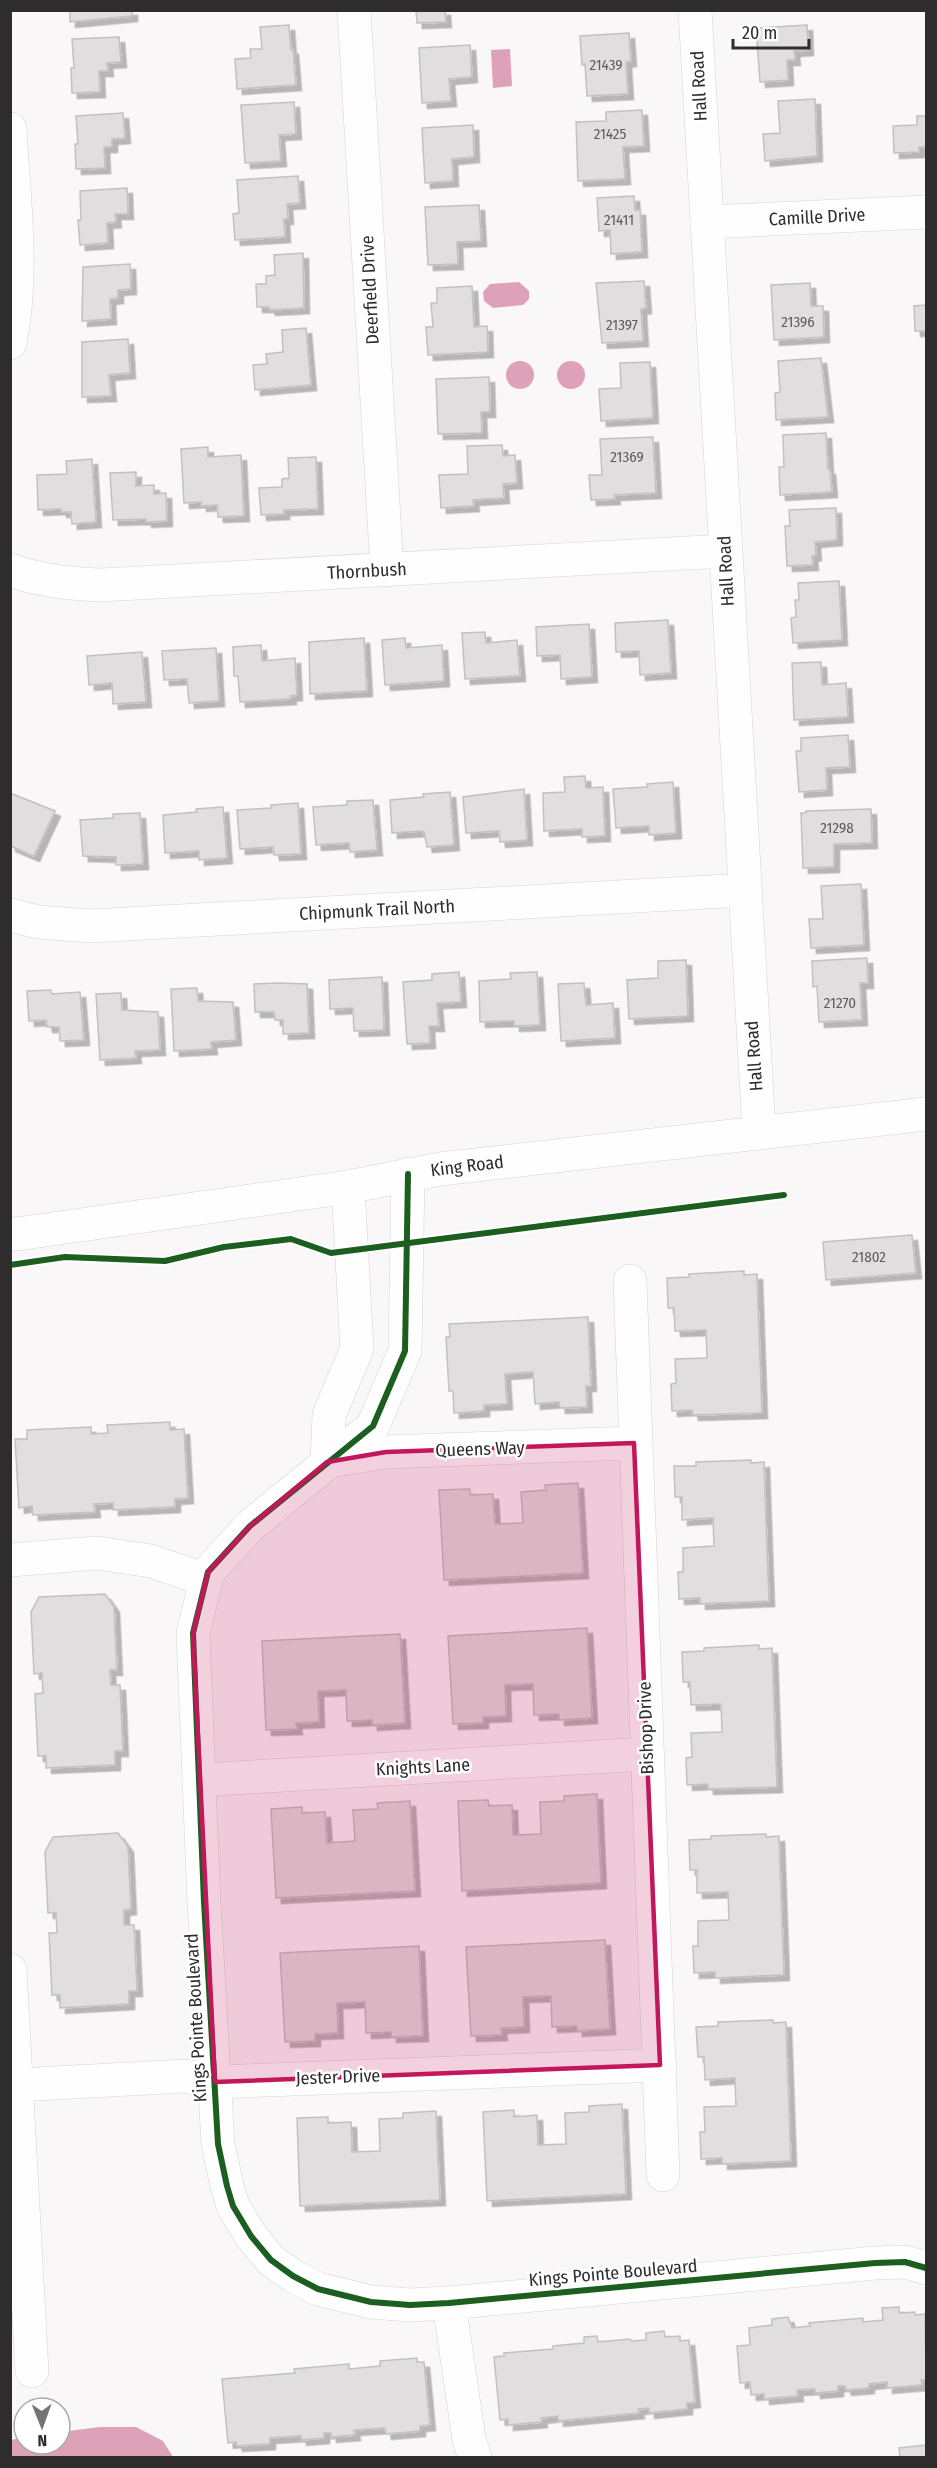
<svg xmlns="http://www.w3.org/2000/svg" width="937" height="2468" font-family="'Fira Sans Condensed',sans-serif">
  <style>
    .water { fill: #dda2b8 }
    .building { fill: #e0dede; stroke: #c2c0c1; stroke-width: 1.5; filter: url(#shadow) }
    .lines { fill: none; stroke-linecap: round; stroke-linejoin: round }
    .minor-casing { stroke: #d5d3d3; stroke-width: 34 }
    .major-casing { stroke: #d5d3d3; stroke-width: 34 }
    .minor { stroke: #fefefe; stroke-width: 33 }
    .major { stroke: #fefefe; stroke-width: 33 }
    .cycleway-casing { stroke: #fff; stroke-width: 10 }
    .cycleway { stroke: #1b5e20; stroke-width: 6 }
    .marked { fill: #c2185b; fill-opacity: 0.2; stroke: #c2185b; stroke-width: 4.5; stroke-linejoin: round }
    .labels { text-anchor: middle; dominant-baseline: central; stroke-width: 5; stroke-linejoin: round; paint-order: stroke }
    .number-label { font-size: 15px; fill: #5d5b5b }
    .street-label { font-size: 18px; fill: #2e2c2c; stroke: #fff }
  </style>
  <defs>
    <filter id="shadow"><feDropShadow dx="5.5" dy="5.5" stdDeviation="0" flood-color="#0004"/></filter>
  </defs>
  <rect width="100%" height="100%" fill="#faf7f8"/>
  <g class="water">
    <polygon points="510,49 512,86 493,88 491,50"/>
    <polygon points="519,282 529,291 529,299 523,305 493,308 484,301 483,292 490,284"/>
    <circle cx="571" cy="375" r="14"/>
    <circle cx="520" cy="375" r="14"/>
    <polygon points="100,2427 136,2427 163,2441 173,2457 11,2457 11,2440 24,2437 24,2444 60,2444 60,2432"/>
  </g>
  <g class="building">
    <polygon points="70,10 132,10 132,16 70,22"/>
    <polygon points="416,10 445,10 446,22 417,23"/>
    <polygon points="289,25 291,50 293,49 296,85 237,89 235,59 251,58 250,49 262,49 260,27"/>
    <polygon points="807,25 808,50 794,51 795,60 787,60 788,80 760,82 756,28"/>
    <polygon points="629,33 631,61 626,62 628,94 587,96 585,64 582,65 580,36"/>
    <polygon points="119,37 121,62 107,63 108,71 99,71 100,92 72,93 71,68 74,68 72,39"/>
    <polygon points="470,45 472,77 449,79 451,101 422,103 419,48"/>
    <polygon points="815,99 817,156 765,161 763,134 780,133 778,101"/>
    <polygon points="294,102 296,134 279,135 281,161 245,163 241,105"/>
    <polygon points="642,110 644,146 623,147 625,179 578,181 576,122 606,121 606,112"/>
    <polygon points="123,113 125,138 112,139 112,147 104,147 105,168 76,169 75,144 78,144 76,116"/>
    <polygon points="917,116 926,116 926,147 919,147 919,152 894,153 893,126 917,125"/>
    <polygon points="473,125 474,157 452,159 453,181 425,183 422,128"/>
    <polygon points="298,176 300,203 287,204 288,219 284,219 285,237 235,240 233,214 239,213 237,180"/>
    <polygon points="127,188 128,214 115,214 116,222 107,223 108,243 80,245 78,220 81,220 80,191"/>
    <polygon points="634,196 635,210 640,210 642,252 611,254 610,230 599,231 597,198"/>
    <polygon points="479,205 481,241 457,242 458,264 428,265 425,207"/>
    <polygon points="303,253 304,308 270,310 269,307 257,307 256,284 266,284 266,276 275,275 274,255"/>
    <polygon points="130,264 131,289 118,290 118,298 110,299 111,319 82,321 83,267"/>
    <polygon points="644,281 646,308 641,309 643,341 602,343 596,283"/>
    <polygon points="810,283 811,306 823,306 824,337 774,340 771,285"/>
    <polygon points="472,286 474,327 487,326 488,352 428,355 426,327 433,327 431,303 437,303 437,288"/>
    <polygon points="926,305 926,331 915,331 914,306"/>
    <polygon points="306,328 311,385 255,390 253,365 267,364 266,354 283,352 282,330"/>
    <polygon points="128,339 130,373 109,375 111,396 82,397 82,342"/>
    <polygon points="821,358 828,417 776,420 775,393 780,392 778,361"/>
    <polygon points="650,362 653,418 601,421 599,389 621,388 620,363"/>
    <polygon points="489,377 490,412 481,412 482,433 438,434 436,379"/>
    <polygon points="826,433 828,469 830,469 832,492 780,495 779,467 784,467 783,435"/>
    <polygon points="653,437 656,493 614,495 615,499 591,500 589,475 602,475 600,439"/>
    <polygon points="502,445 503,456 515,455 517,483 503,484 504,498 473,500 474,506 441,508 439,475 468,474 467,446"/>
    <polygon points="208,447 208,457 241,455 244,516 218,517 217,505 201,506 201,502 184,503 181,449"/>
    <polygon points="316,457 318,509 284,510 284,514 261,515 259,488 282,487 282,479 289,478 288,458"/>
    <polygon points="92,459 96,522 72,524 71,512 61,512 61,509 38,510 37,475 67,474 66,461"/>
    <polygon points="136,472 136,486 154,485 154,494 166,493 167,521 146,522 146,519 113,520 110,473"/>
    <polygon points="836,508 837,540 815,542 816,555 812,556 813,565 787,566 785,526 790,526 789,510"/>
    <polygon points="839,581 842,640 793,643 791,618 796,617 795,600 799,600 798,583"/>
    <polygon points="668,620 671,673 640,675 639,651 616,652 615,623"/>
    <polygon points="589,624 592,677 561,679 560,655 537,656 536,627"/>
    <polygon points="485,632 486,643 517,640 520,676 465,679 462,633"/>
    <polygon points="364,638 367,691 310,694 309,642"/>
    <polygon points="405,638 406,648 442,645 444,681 385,685 382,640"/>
    <polygon points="261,645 262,661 295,658 297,695 290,696 291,699 240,702 238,676 234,676 233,647"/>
    <polygon points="216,648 219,701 189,703 187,679 164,680 162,651"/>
    <polygon points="142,652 146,702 113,704 112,683 89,685 87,656"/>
    <polygon points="821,662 822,685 846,683 848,717 794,720 792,663"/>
    <polygon points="848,735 850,767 826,768 827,790 799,792 796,751 801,751 801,738"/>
    <polygon points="585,776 586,788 603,787 605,836 582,837 582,829 544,831 543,793 565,792 564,777"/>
    <polygon points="673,782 676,833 649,835 649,826 616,828 613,789 647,787 647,784"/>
    <polygon points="524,789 527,840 500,842 499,831 466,833 463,797"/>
    <polygon points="450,792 454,845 427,847 424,832 421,831 392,833 390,800 424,797 423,794"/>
    <polygon points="10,793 55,811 34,856 10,846"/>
    <polygon points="373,800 377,850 350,852 349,843 316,845 313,807 347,805 347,801"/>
    <polygon points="298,803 301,854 274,855 273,847 240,849 237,810 271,808 271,805"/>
    <polygon points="223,807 227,858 199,860 199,851 165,853 163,815 197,812 196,809"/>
    <polygon points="871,809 872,843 834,844 834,867 803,868 801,813 806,813 806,811"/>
    <polygon points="140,813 143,864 116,865 116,857 83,856 80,820 113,818 113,814"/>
    <polygon points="861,884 864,945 811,948 809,919 823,919 821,886"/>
    <polygon points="867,958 868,983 860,983 862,1020 819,1022 817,986 813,987 812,961"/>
    <polygon points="686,960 688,1016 629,1019 627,980 658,978 658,961"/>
    <polygon points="459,972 461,1002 437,1003 439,1026 429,1026 430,1043 407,1044 403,982 432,980 432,974"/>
    <polygon points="537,972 540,1025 514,1026 514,1021 480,1022 479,981 511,979 510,973"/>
    <polygon points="382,977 384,1030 354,1031 353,1008 330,1009 329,980"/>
    <polygon points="278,983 307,984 309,1033 283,1034 283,1020 275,1020 274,1012 255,1012 254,984"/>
    <polygon points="584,983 586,1005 613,1003 615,1038 561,1041 558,984"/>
    <polygon points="197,988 198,1001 233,1002 236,1040 211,1042 212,1049 174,1051 171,989"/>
    <polygon points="51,990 52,994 80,992 84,1040 60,1041 59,1027 47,1027 46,1020 29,1021 27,991"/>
    <polygon points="121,993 122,1010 158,1012 160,1050 135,1051 136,1058 100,1060 96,994"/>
    <polygon points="912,1235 916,1273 826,1280 823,1242"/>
    <polygon points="744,1271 744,1275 757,1274 762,1413 693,1415 692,1410 672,1411 671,1384 676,1383 675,1359 707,1358 706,1330 675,1331 674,1308 668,1308 667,1278 689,1277 689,1274"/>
    <polygon points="588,1317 591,1386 586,1386 587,1407 560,1408 559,1402 535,1404 533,1372 505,1374 507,1404 484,1405 484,1411 454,1413 453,1391 449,1391 446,1337 450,1337 449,1324"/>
    <polygon points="170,1422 170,1430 184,1429 188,1498 175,1499 175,1507 113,1510 113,1503 94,1504 95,1512 33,1515 32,1506 19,1508 15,1439 27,1439 27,1430 91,1427 91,1434 108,1433 107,1425"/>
    <polygon points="751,1460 751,1463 764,1462 769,1601 700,1604 700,1598 679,1599 678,1572 683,1572 683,1548 714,1546 713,1518 682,1520 682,1497 675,1497 674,1466 696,1466 696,1462"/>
    <polygon points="578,1483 583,1573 444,1580 439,1490 470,1489 470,1495 493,1494 495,1524 523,1523 521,1492 546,1490 545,1485"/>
    <polygon points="105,1594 114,1607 117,1670 110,1670 111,1685 120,1685 123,1751 115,1751 115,1765 46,1768 46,1756 38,1756 35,1694 43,1693 42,1673 34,1674 31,1612 39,1597"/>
    <polygon points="587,1628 592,1718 559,1720 559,1714 534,1715 533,1684 505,1685 506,1716 483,1717 483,1723 453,1724 448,1636"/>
    <polygon points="400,1634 405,1723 372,1725 372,1720 347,1721 346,1690 318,1691 319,1722 296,1723 297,1729 266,1730 262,1641"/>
    <polygon points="759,1645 759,1649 772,1648 777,1787 708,1789 708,1784 687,1785 686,1758 692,1757 691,1733 722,1732 721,1704 691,1705 690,1682 683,1682 682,1652 704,1651 704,1648"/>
    <polygon points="597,1794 601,1883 462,1891 458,1801 488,1800 489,1806 512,1805 513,1835 541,1834 540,1802 564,1801 564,1796"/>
    <polygon points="410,1801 415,1891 276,1898 271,1809 302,1807 302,1813 325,1812 327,1843 355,1841 353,1810 378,1809 377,1803"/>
    <polygon points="118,1833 128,1847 131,1909 124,1910 124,1925 134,1925 137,1991 129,1991 129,2004 60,2008 60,1995 52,1995 49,1933 57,1933 56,1913 48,1913 45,1852 53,1837"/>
    <polygon points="766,1834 766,1837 779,1836 784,1975 715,1978 715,1972 694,1973 693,1946 698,1946 698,1921 729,1920 728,1892 697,1893 697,1870 690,1870 689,1840 711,1839 711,1836"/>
    <polygon points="605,1940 610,2029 577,2031 577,2026 552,2027 551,1996 523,1997 524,2027 501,2028 502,2035 471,2036 466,1947"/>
    <polygon points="419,1946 423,2036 391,2037 391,2032 366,2033 365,2002 337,2003 338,2033 315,2034 315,2041 285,2042 280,1953"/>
    <polygon points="773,2020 773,2023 786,2022 791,2161 722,2164 722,2158 701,2159 700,2132 705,2132 704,2107 736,2106 735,2078 705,2080 704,2057 698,2057 696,2027 718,2026 718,2022"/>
    <polygon points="622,2104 626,2194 487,2201 483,2112 514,2110 514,2117 537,2115 538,2145 566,2144 565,2113 589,2112 589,2106"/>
    <polygon points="436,2111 440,2200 300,2206 297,2118 328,2117 328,2123 351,2122 352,2152 380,2151 379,2119 403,2118 403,2113"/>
    <polygon points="899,2307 899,2313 915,2312 915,2315 925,2314 926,2380 921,2380 922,2385 887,2388 887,2382 869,2384 869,2388 846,2390 845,2386 838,2386 838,2391 815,2393 815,2389 797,2390 798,2396 764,2399 764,2394 751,2395 750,2382 740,2383 737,2346 750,2345 749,2328 772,2325 772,2319 788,2317 792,2328 810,2326 809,2323 863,2318 863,2322 883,2320 882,2308"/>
    <polygon points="664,2331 665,2337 680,2336 680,2341 689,2340 695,2402 687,2403 687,2409 649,2413 649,2408 638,2409 639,2413 558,2421 558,2416 541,2418 542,2422 508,2425 508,2419 500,2420 494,2357 504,2356 504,2353 553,2349 553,2346 584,2343 584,2337 597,2336 598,2342 630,2339 631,2341 646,2340 646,2333"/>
    <polygon points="417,2358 417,2362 424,2362 430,2425 420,2426 420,2431 386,2434 385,2428 354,2430 355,2435 331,2437 331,2433 324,2433 324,2438 301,2440 301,2436 270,2438 270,2444 237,2446 236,2442 228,2443 222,2379 295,2373 294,2369 349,2364 349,2369 380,2366 380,2361"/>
    <polygon points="926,2445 926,2458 900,2458 899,2448"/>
  </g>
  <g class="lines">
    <g class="minor-casing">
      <g id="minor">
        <polyline points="354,10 387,570"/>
        <polyline points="695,10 759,1131"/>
        <path d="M10 129C14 200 24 273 10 343"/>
        <polyline points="707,222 926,212"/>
        <path d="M10 570C40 581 70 584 101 585L724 551"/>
        <polyline points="10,915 38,922 90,926 744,890"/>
        <polyline points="408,1174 405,1351 373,1426 250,1526 208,1572 193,1633 204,1902 218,2144 227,2186 233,2206 251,2236 271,2260 293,2276 318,2289 371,2302 410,2305 449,2303 875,2263 905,2262 926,2268"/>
        <polyline points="630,1281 663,2175"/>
        <polyline points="329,1461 386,1452 634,1443"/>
        <polyline points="327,1462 329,1415 357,1349 348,1187"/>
        <polyline points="10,1560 97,1553 151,1561 206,1580"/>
        <polyline points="199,1780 647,1754"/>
        <polyline points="10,1970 32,2371"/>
        <polyline points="17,2085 185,2076 215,2082 660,2065"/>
        <polyline points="449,2303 469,2439 475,2458"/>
      </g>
    </g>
    <g class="major-casing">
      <polyline id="major" points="10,1235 348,1187 440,1169 926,1114"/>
    </g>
    <use href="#minor" class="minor"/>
    <use href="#major" class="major"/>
    <g class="cycleway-casing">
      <g id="cycleway">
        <polyline points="408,1174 405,1351 373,1426 250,1526 208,1572 193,1633 204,1902 218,2144 227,2186 233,2206 251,2236 271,2260 293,2276 318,2289 371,2302 410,2305 449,2303 875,2263 905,2262 926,2268"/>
        <polyline points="10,1265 65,1257 165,1261 224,1247 291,1239 331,1253 784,1195"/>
      </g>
    </g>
    <use href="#cycleway" class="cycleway"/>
  </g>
  <path class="marked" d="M634 1443 660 2065 215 2082 193 1633 208 1572 250 1526 327 1462 386 1452Z"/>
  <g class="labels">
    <g class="number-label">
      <text x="606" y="65">21439</text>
      <text x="610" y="134">21425</text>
      <text x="619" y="220">21411</text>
      <text x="798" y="322">21396</text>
      <text x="622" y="325">21397</text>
      <text x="627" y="457">21369</text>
      <text x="837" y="828">21298</text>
      <text x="840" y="1003">21270</text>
      <text x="869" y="1257">21802</text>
    </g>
    <g class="street-label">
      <text transform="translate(699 86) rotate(-93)">Hall Road</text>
      <text transform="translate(817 217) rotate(-3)">Camille Drive</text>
      <text transform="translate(370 290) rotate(-93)">Deerfield Drive</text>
      <text transform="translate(367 571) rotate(-3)">Thornbush</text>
      <text transform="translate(726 571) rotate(-93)">Hall Road</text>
      <text transform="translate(377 910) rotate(-3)">Chipmunk Trail North</text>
      <text transform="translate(754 1056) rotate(-94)">Hall Road</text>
      <text transform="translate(467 1166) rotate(-7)">King Road</text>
      <text transform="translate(480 1449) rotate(-2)">Queens Way</text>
      <text transform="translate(646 1728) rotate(-92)">Bishop Drive</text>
      <text transform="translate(423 1767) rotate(-3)">Knights Lane</text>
      <text transform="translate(196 2018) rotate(-93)">Kings Pointe Boulevard</text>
      <text transform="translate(338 2077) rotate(-2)">Jester Drive</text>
      <text transform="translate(613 2273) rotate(-5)">Kings Pointe Boulevard</text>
    </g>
  </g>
  <rect width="937" height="2468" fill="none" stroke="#2e2c2c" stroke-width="24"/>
  <g transform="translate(42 2426) rotate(179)"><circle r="28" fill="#ffffff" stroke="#ababab" stroke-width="1.5"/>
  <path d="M0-4.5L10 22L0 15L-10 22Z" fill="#757373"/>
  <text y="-9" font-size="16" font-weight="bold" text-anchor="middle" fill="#2e2c2c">N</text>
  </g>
  <path d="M733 39v9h76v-9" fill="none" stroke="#2e2c2c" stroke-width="3"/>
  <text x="742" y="39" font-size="18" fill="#2e2c2c" stroke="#ffffff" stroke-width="4.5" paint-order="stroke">20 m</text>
</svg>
